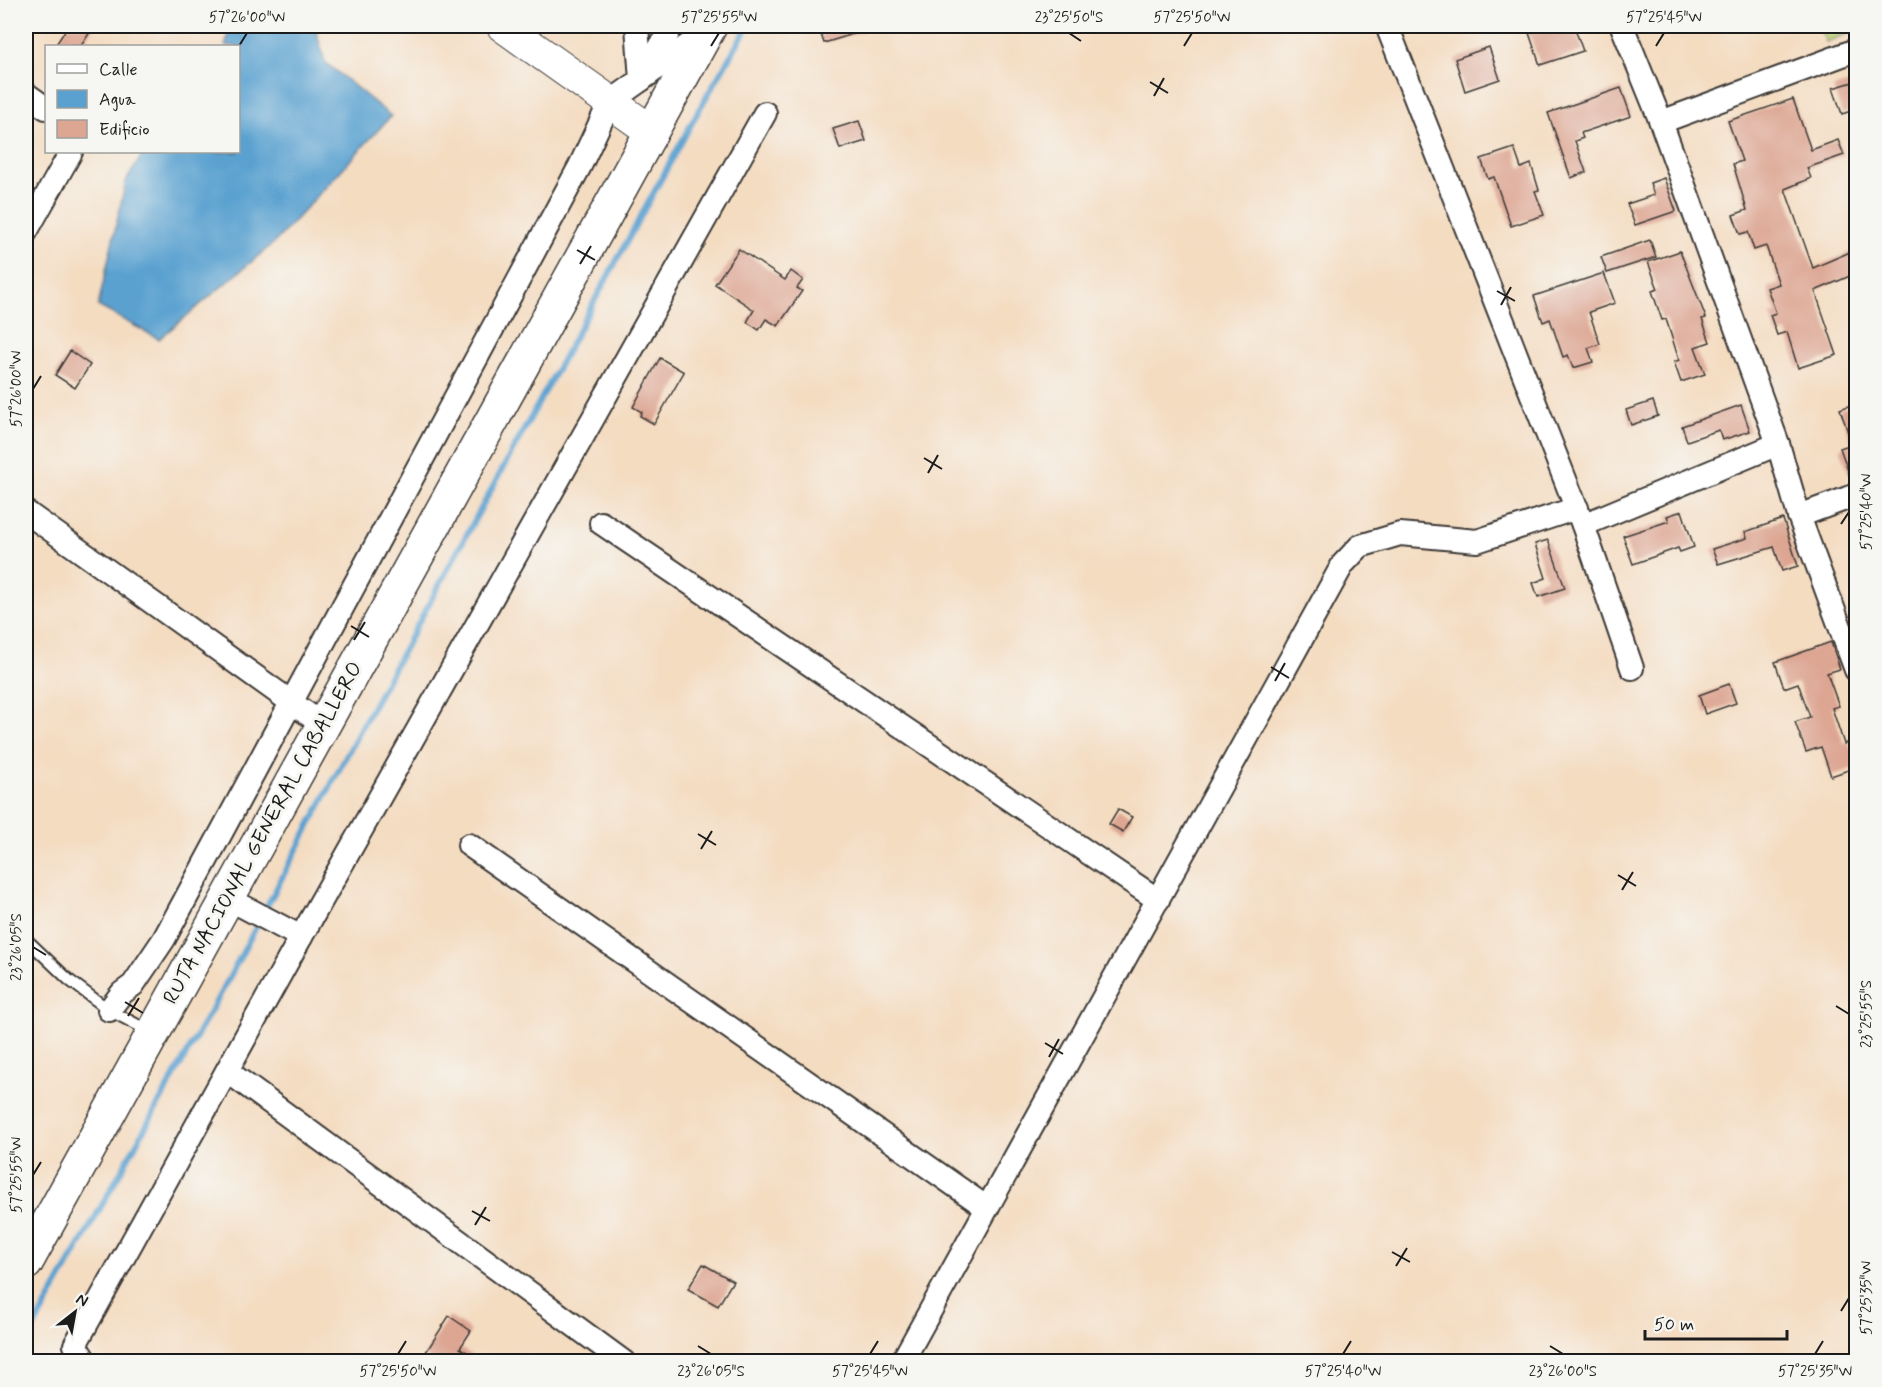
<svg xmlns="http://www.w3.org/2000/svg" width="1882" height="1387" font-family="Mynerve,sans-serif">
  <style>
    .green { fill: #bcd277; stroke: #6c774a; stroke-width: 1.5 }
    .water { fill: #5aa1d0; stroke: #3b5e76; stroke-width: 1.5 }
    .lines { fill: none; stroke-linecap: round; stroke-linejoin: round }
    .stream { stroke: #5aa1d0; stroke-width: 6 }
    .building { fill: #dda693 }
    .lane-casing { stroke: #3c3935; stroke-width: 14 }
    .street-casing { stroke: #3c3935; stroke-width: 26 }
    .secondary-casing { stroke: #3c3935; stroke-width: 34 }
    .highway-casing { stroke: #3c3935; stroke-width: 36 }
    .lane { stroke: #fff; stroke-width: 10 }
    .street { stroke: #fff; stroke-width: 22 }
    .secondary { stroke: #fff; stroke-width: 32 }
    .highway { stroke: #fff; stroke-width: 33 }
    .ticks { fill: none; stroke: #1c1c1c; stroke-width: 2 }
    .labels { text-anchor: middle; dominant-baseline: central; stroke-width: 6; stroke-linejoin: round; paint-order: stroke }
    .street-label { font-size: 21px; fill: #1c1c1c; stroke: #f6f6f2 }
    .neatline { fill: none; stroke: #1c1c1c; stroke-width: 2 }
    .ticks-label { font-size: 15px; text-anchor: middle; fill: #1c1c1c }
  </style>
  <rect width="100%" height="100%" fill="#f6f6f2"/>
  <filter id="ink" filterUnits="userSpaceOnUse"><feTurbulence type="fractalNoise" baseFrequency=".0167" numOctaves="2"/><feDisplacementMap in="SourceGraphic" scale="12" xChannelSelector="R" yChannelSelector="G"/><feConvolveMatrix kernelMatrix="1 2 1 2 8 2 1 2 1" color-interpolation-filters="sRGB"/></filter>
  <filter id="wash" filterUnits="userSpaceOnUse"><feTurbulence type="fractalNoise" baseFrequency=".008" numOctaves="4" result="noise"/><feDisplacementMap in="SourceGraphic" scale="24" xChannelSelector="R" yChannelSelector="G"/><feGaussianBlur stdDeviation="1.35" result="paint"/><feColorMatrix in="noise" values="0 0 0 0 0 0 0 0 0 0 0 0 0 0 0 0 0 1.4 0 .05"/><feComposite in="paint" operator="in"/></filter>
  <g filter="url(#wash)">
    <rect width="100%" height="100%" fill="#f4dcc1"/>
    <polygon class="green" points="1819,26 1856,26 1856,30 1826,42"/>
    <polygon class="water" points="231,26 315,26 325,62 391,116 275,242 159,339 98,306 126,181 144,152 238,152 238,46 225,46"/>
    <g class="lines">
      <polyline class="stream" points="26,1341 228,980 368,715 700,108 748,26"/>
    </g>
    <g id="blocks">
      <g class="building">
        <polygon points="68,26 94,26 81,46 55,46"/>
        <polygon points="818,26 870,26 870,29 824,43"/>
        <polygon points="1552,26 1574,26 1583,51 1540,65 1529,33"/>
        <polygon points="1489,47 1500,79 1465,91 1455,59"/>
        <polygon points="1853,82 1857,92 1857,109 1842,114 1833,88"/>
        <polygon points="1621,88 1631,116 1581,133 1583,138 1575,141 1586,172 1571,178 1548,113"/>
        <polygon points="1793,99 1811,150 1838,140 1844,155 1807,168 1811,178 1785,189 1813,268 1857,249 1857,273 1815,291 1837,355 1798,368 1787,332 1777,335 1770,315 1776,313 1767,288 1779,284 1766,246 1754,250 1748,232 1740,234 1733,215 1747,210 1733,164 1742,161 1728,121"/>
        <polygon points="859,121 866,141 840,149 833,129"/>
        <polygon points="1514,148 1521,168 1531,164 1539,190 1535,191 1544,215 1511,226 1494,177 1488,179 1481,159"/>
        <polygon points="1664,178 1676,211 1635,225 1627,204 1654,195 1650,183"/>
        <polygon points="1650,240 1656,257 1607,273 1601,257"/>
        <polygon points="739,249 785,280 791,271 803,280 797,288 802,291 778,326 766,319 759,330 747,322 754,310 715,284"/>
        <polygon points="1680,251 1706,318 1702,319 1710,342 1695,347 1705,374 1681,382 1674,362 1679,360 1666,319 1662,320 1652,291 1658,289 1648,262"/>
        <polygon points="1604,273 1615,303 1589,312 1600,344 1588,348 1593,362 1573,368 1568,355 1563,357 1550,319 1543,322 1534,296"/>
        <polygon points="70,351 90,365 75,388 55,375"/>
        <polygon points="660,358 684,372 654,424 640,416 642,412 633,407"/>
        <polygon points="1653,401 1658,416 1631,425 1626,410"/>
        <polygon points="1857,403 1857,482 1852,482 1840,448 1852,444 1840,409"/>
        <polygon points="1741,405 1750,431 1722,440 1719,430 1687,441 1682,426"/>
        <polygon points="1682,511 1694,547 1680,552 1678,548 1633,564 1623,536 1669,521 1667,516"/>
        <polygon points="1783,519 1798,566 1782,571 1774,547 1718,564 1712,549 1747,538 1745,532"/>
        <polygon points="1548,540 1565,588 1538,597 1533,583 1546,578 1535,544"/>
        <polygon points="1831,642 1840,669 1827,673 1839,706 1832,708 1844,744 1849,742 1857,763 1857,767 1831,776 1821,747 1806,752 1795,722 1810,717 1798,683 1784,688 1775,662"/>
        <polygon points="1729,684 1736,703 1705,714 1699,695"/>
        <polygon points="1118,809 1132,817 1123,832 1109,824"/>
        <polygon points="703,1264 733,1281 718,1306 688,1289"/>
        <polygon points="449,1316 471,1331 460,1348 483,1362 434,1362 424,1355"/>
      </g>
    </g>
  </g>
  <g filter="url(#ink)">
    <use href="#blocks" fill-opacity="0" stroke="#3c3935" stroke-width="1.5"/>
    <g class="lines">
      <g class="lane-casing">
        <polyline id="lane" points="26,939 69,980 109,1010 149,1031"/>
      </g>
      <g class="street-casing">
        <g id="street">
          <polyline points="637,26 641,80 699,37"/>
          <polyline points="1387,26 1583,525 1632,668"/>
          <polyline points="1622,26 1661,122 1778,444 1799,516 1856,670"/>
          <polyline points="26,94 46,108"/>
          <polyline points="1661,122 1856,50"/>
          <polyline points="26,232 71,152"/>
          <polyline points="26,512 323,725"/>
          <polyline points="1799,516 1856,495"/>
          <polyline points="601,523 1158,900"/>
          <polyline points="1583,525 1778,444"/>
          <polyline points="469,845 987,1208"/>
          <polyline points="227,898 301,937"/>
          <polyline points="109,1010 122,993 133,985 164,939 580,166 610,102 641,80 672,26"/>
          <polyline points="227,1071 624,1362"/>
          <polyline points="86,1362 75,1345 301,937 765,113"/>
          <polyline points="902,1362 1343,564 1360,546 1400,534 1477,541 1577,508"/>
        </g>
      </g>
      <g class="secondary-casing">
        <polyline id="secondary" points="503,26 651,131"/>
      </g>
      <g class="highway-casing">
        <polyline id="highway" points="26,1263 710,26"/>
      </g>
      <use href="#lane" class="lane"/>
      <use href="#street" class="street"/>
      <use href="#secondary" class="secondary"/>
      <use href="#highway" class="highway"/>
    </g>
  </g>
  <path class="ticks" d="M1069 33 1081 41M239 46 247 33M711 46 719 33M1184 46 1192 33M1656 46 1664 33M1150 82 1168 93M1154 96 1164 78M577 250 595 260M580 264 591 246M1497 291 1515 301M1501 305 1511 287M33 389 41 376M924 458 942 469M928 473 938 455M1841 524 1849 512M351 626 369 637M354 640 365 622M1271 667 1289 678M1275 681 1285 663M698 834 716 845M701 849 712 831M1618 875 1636 886M1622 890 1633 872M33 947 46 955M125 1002 143 1013M1836 1006 1849 1014M128 1016 139 998M1045 1043 1063 1054M1049 1057 1059 1039M33 1175 41 1162M472 1211 490 1221M475 1225 486 1207M1392 1252 1410 1262M1396 1266 1407 1248M1841 1311 1849 1298M698 1346 711 1354M1550 1346 1563 1354M398 1354 406 1341M870 1354 878 1341M1343 1354 1351 1341M1815 1354 1823 1341"/>
  <g class="labels">
    <g class="street-label">
      <text transform="translate(263 833) rotate(-61)">RUTA NACIONAL GENERAL CABALLERO</text>
    </g>
  </g>
  <rect width="1882" height="1387" fill="none" stroke="#f6f6f2" stroke-width="66"/>
  <rect x="45" y="45" width="195" height="108" fill="#f6f6f2" stroke="#9f9f9c" stroke-width="1.5"/>
  <rect x="57" y="64" width="30" height="9" fill="#ffffff" stroke="#9f9f9c" stroke-width="1.5"/>
  <text x="99" y="75" font-size="18" fill="#1c1c1c">Calle</text>
  <rect x="57" y="90" width="30" height="18" fill="#5aa1d0" stroke="#9f9f9c" stroke-width="1.5"/>
  <text x="99" y="105" font-size="18" fill="#1c1c1c">Agua</text>
  <rect x="57" y="120" width="30" height="18" fill="#dda693" stroke="#9f9f9c" stroke-width="1.5"/>
  <text x="99" y="135" font-size="18" fill="#1c1c1c">Edificio</text>
  <g transform="translate(75 1312) rotate(31)" stroke="#f6f6f2" stroke-width="4.5" paint-order="stroke">
  <path d="M0-4.5L10 22L0 15L-10 22Z" fill="#1c1c1c"/>
  <text y="-9" font-size="16" font-weight="bold" text-anchor="middle" fill="#1c1c1c">N</text>
  </g>
  <path d="M1645 1330v9h142v-9" fill="none" stroke="#1c1c1c" stroke-width="3"/>
  <text x="1654" y="1330" font-size="18" fill="#1c1c1c" stroke="#f6f6f2" stroke-width="4.5" paint-order="stroke">50 m</text>
  <rect x="33" y="33" width="1816" height="1321" class="neatline"/>
  <g class="ticks-label">
    <text x="247" y="22">57°26'00"W</text>
    <text x="719" y="22">57°25'55"W</text>
    <text x="1069" y="22">23°25'50"S</text>
    <text x="1192" y="22">57°25'50"W</text>
    <text x="1664" y="22">57°25'45"W</text>
    <text transform="translate(16 389) rotate(-90)" y="5">57°26'00"W</text>
    <text transform="translate(1866 512) rotate(-90)" y="5">57°25'40"W</text>
    <text transform="translate(16 947) rotate(-90)" y="5">23°26'05"S</text>
    <text transform="translate(1866 1014) rotate(-90)" y="5">23°25'55"S</text>
    <text transform="translate(16 1175) rotate(-90)" y="5">57°25'55"W</text>
    <text transform="translate(1866 1298) rotate(-90)" y="5">57°25'35"W</text>
    <text x="398" y="1376">57°25'50"W</text>
    <text x="711" y="1376">23°26'05"S</text>
    <text x="870" y="1376">57°25'45"W</text>
    <text x="1343" y="1376">57°25'40"W</text>
    <text x="1563" y="1376">23°26'00"S</text>
    <text x="1815" y="1376">57°25'35"W</text>
  </g>
</svg>
